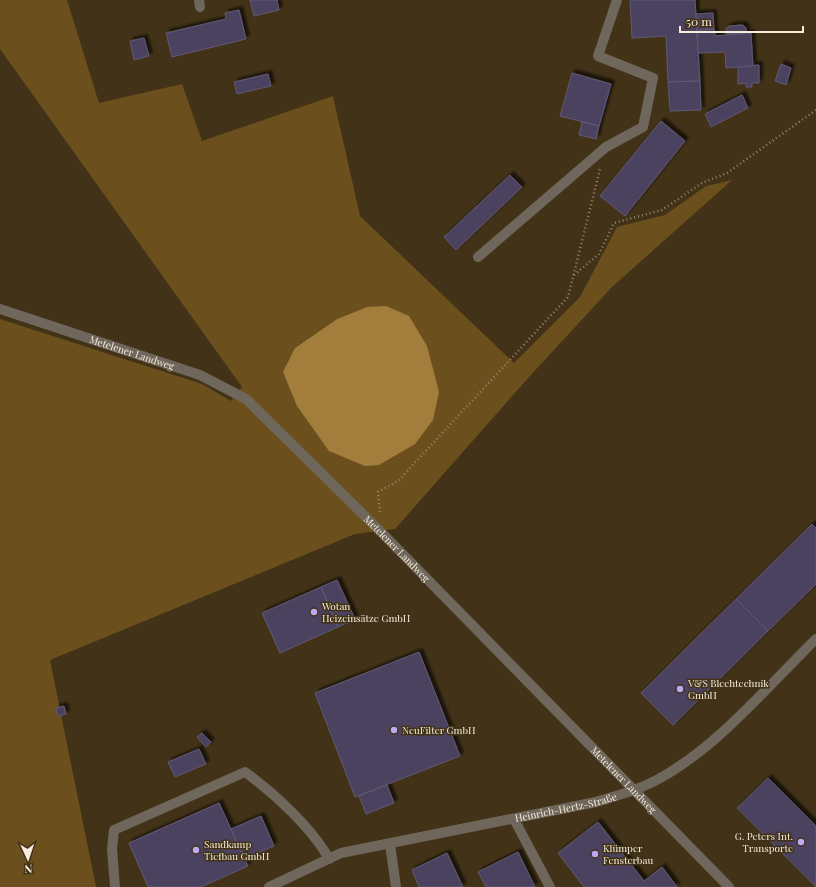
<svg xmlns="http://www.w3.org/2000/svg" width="816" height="887" font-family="'Playfair Display',serif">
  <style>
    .green { fill: #6b501e; fill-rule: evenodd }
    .water { fill: #a27d3c }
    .building { fill: #4b4360; stroke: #605976; filter: url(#shadow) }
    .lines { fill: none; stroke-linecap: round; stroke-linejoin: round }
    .path { stroke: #948771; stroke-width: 2.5; stroke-dasharray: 1 3; stroke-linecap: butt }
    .minor { stroke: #6f675b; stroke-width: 10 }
    .poi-dot { fill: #bea9f5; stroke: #423217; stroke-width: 1.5 }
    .labels { text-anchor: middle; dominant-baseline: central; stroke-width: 3; stroke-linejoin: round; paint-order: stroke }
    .street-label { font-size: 10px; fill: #f7eddd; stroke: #423217 }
    .poi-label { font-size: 10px; fill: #f7eddd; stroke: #423217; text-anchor: start }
  </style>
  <defs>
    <filter id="shadow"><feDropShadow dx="3.5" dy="-3.5" stdDeviation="1" flood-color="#0009"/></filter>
  </defs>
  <rect width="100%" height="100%" fill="#423217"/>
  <path class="green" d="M0 0H67L99 103 182 84 202 141 333 96 360 216 514 363 580 297 617 227 665 215 706 186 732 180 612 287 529 377 395 529 355 534 50 660 96 887H0V319L202 384 231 401 242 387 0 49ZM367 307 295 348 337 319Z"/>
  <polygon class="water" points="386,306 409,316 427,346 439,392 433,420 415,444 379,465 365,466 329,451 297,406 283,372 295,348 337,319 367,307"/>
  <g class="building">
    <polygon points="250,0 277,0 279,10 254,16"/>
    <polygon points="630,0 695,0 700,81 668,82 666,36 632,38"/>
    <polygon points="239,10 246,39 172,57 166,33 226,19 225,13"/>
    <polygon points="713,13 714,29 697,30 696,14"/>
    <polygon points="743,25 746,28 746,33 726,34 726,29 729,26"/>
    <polygon points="714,29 715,36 751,33 753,66 726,68 725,52 698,53 697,30"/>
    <polygon points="144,38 149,56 134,60 130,41"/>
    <polygon points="781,64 791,68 786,85 775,81"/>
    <polygon points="759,65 759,83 752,83 752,87 746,87 746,83 738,84 738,67"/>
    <polygon points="572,73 611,84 599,126 560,116"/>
    <polygon points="268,74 271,86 237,94 234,82"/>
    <polygon points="700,81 701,110 670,111 668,82"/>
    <polygon points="742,95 748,108 711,127 705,114"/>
    <polygon points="661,121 685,141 625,216 600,196"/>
    <polygon points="582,122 599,126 596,139 579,135"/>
    <polygon points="510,175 522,187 456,250 444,237"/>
    <polygon points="812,524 816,528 816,584 768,631 736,599"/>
    <polygon points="337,580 355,619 338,627 321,587"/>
    <polygon points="321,587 338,627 280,653 262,613"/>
    <polygon points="736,599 768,631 673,725 641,693"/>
    <polygon points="419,652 460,756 355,797 315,693"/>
    <polygon points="64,706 66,714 58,716 56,708"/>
    <polygon points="202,733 211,742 206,747 197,737"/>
    <polygon points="199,749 206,764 175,777 168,762"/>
    <polygon points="768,778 816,826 816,887 737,808"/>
    <polygon points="387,785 394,803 366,814 359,796"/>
    <polygon points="219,803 248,866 201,887 148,887 129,843"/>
    <polygon points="261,816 274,846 244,859 231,829"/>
    <polygon points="598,822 644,881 662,867 677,887 584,887 558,853"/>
    <polygon points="518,852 535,887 486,887 478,872"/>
    <polygon points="447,853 463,887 419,887 412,870"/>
  </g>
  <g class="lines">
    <g class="path">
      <polyline points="574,275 599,254 614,223 662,210 702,183 727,173 816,110"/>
      <polyline points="380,512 378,492 398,481 568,297 600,169"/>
    </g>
    <g class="minor">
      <polyline points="199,0 200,7"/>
      <polyline points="478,257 606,147 643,127 653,78 598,56 617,0"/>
      <path id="s1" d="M0 309 200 375 246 399 383 534 729 887"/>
      <polyline points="514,819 550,887"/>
      <polyline points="390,844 396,887"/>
      <path d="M115 887 112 849 114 830 245 772C274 793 312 828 329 859"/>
      <path id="s2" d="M269 887 341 853 596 802C619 795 642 789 662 777 719 745 769 685 816 639"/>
    </g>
  </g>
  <g class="poi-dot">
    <circle cx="314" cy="612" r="4"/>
    <circle cx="680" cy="689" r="4"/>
    <circle cx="394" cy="730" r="4"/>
    <circle cx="801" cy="842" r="4"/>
    <circle cx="196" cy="850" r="4"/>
    <circle cx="595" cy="854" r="4"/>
  </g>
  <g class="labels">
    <g class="street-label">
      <text stroke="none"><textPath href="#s1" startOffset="139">Metelener Landweg</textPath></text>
      <text stroke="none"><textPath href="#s1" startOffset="475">Metelener Landweg</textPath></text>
      <text stroke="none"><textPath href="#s1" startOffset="799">Metelener Landweg</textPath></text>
      <text stroke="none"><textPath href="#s2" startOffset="309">Heinrich-Hertz-Straße</textPath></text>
    </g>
    <g class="poi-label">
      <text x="322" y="606">Wotan<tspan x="322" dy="12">Heizeinsätze GmbH</tspan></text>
      <text x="688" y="683">V&amp;S Blechtechnik<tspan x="688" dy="12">GmbH</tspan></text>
      <text x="402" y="730">NeuFilter GmbH</text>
      <text x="793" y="836" text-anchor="end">G. Peters Int.<tspan x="793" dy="12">Transporte</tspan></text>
      <text x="204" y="844">Sandkamp<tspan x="204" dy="12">Tiefbau GmbH</tspan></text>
      <text x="603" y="848">Klümper<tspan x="603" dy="12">Fensterbau</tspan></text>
    </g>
  </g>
  <g transform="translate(28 859) rotate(177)" stroke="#423217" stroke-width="3" paint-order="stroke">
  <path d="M0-3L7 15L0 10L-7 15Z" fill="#f7eddd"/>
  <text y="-6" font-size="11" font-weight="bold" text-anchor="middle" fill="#f7eddd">N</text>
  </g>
  <path d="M680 26v6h123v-6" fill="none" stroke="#f7eddd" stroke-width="2"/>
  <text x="686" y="26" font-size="12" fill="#f7eddd" stroke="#423217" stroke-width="3" paint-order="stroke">50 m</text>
</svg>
